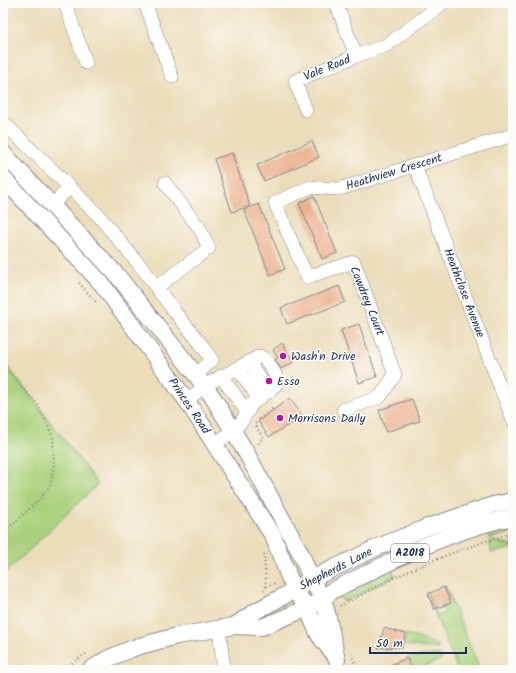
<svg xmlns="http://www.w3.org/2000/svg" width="516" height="673" font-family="Kalam,sans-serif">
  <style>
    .green { fill: #abd17b; stroke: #63806c }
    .building { fill: #ebb391 }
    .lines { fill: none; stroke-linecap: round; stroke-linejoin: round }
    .minor-casing { stroke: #83868c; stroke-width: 14 }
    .major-casing { stroke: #83868c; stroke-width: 18 }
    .path { stroke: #83868c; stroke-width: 2.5; stroke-dasharray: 1 3; stroke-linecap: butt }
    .minor { stroke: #fff; stroke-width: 13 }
    .major { stroke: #fff; stroke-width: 16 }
    .poi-dot { fill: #b5179e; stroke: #fdfcf7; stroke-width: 1.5 }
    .labels { text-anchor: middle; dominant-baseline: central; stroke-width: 3; stroke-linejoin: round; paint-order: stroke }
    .shield { fill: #fdfcf7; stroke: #5f6c8c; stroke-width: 1 }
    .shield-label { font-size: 11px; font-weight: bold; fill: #1b2f5e }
    .street-label { font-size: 12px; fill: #1b2f5e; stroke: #fdfcf7 }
    .poi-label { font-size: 12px; fill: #1b2f5e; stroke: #fdfcf7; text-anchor: start }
  </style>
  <rect width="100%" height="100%" fill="#fdfcf7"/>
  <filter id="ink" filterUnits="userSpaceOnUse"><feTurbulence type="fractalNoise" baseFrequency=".025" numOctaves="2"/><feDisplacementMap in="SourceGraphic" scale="8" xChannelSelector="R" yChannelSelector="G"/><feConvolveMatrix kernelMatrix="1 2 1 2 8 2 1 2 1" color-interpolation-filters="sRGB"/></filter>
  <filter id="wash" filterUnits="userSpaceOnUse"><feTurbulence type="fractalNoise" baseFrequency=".012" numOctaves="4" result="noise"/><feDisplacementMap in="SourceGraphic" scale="16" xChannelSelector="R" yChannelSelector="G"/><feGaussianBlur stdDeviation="0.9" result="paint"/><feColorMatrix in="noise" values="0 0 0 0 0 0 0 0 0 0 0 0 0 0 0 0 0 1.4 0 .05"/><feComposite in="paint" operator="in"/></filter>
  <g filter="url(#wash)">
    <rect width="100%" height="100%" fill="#ebddb9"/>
    <g class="green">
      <polygon points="3,360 98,484 3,575"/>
      <polygon points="504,527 513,529 513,532 489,539 486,532"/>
      <polygon points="493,541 513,545 513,548 491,553 490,542"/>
      <polygon points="391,569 395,575 394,577 344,602 340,597 344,593"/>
      <polygon points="444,587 446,587 480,670 458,670 427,594 428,594 438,616 445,613 442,606 451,603"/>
      <polygon points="406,634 438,645 438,649 404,645 396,647 398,639 401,640 405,640"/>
      <polygon points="440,654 442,659 416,670 409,670 412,669 407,658"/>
    </g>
    <g id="blocks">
      <g class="building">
        <polygon points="312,141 319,157 264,181 257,165"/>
        <polygon points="232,153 250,206 232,212 214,159"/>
        <polygon points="314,196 337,253 322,259 299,203"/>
        <polygon points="259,204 285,269 270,275 244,210"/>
        <polygon points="339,286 345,302 287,324 281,308"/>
        <polygon points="359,324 377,377 359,383 341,330"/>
        <polygon points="282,343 293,362 281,369 275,359 278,358 273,350"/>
        <polygon points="290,398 302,416 269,437 258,421"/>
        <polygon points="412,399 420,421 386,432 379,410"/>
        <polygon points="444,587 451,603 434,609 428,594"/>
        <polygon points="384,628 406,634 402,647 378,648"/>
        <polygon points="407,658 412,670 379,670"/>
      </g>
    </g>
  </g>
  <g filter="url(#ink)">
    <use href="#blocks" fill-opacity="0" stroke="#83868c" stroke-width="1"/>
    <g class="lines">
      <g class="minor-casing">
        <g id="minor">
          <polyline points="65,3 86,63"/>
          <polyline points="145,3 172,77"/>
          <polyline points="356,56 387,45 443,3"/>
          <polyline points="306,110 295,81 356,56 336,3"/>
          <polyline points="3,122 98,215 142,268 174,311 201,344 212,360 196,375"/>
          <polyline points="415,166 513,420"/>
          <polyline points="52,205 70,187"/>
          <polyline points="157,287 209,248 200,229 165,183"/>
          <polyline points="249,362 269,392"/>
          <polyline points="237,368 253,390 258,399"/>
          <polyline points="221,376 247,412"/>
          <path d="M187 401 204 386 260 356C268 360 278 376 277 384L252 404 242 421 233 431 215 444"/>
          <polyline points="343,410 380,397 395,375 354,262 307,277 275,203 310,187 339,189 513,135"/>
          <polyline points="219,629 224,670"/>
        </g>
      </g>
      <g class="major-casing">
        <g id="major">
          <polyline points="3,153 117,275 196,375 212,396 247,454 301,554 311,579 323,599 328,617 337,660"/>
          <polyline points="3,178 102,284 187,401 273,536 289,577 295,590 307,608 319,635 334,655"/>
          <polyline points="234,626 256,611 295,590 311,579 378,547 428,527 493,505 513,501"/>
          <path d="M90 670 107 659 136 647 177 636 234 626 262 627 307 608 323 599 332 591C389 562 450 530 513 517"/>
        </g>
      </g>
      <g class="path">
        <polyline points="79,283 96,302"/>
        <polyline points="3,366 39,406 53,438 54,463 51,484 38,501 3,533"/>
        <polyline points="259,419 273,408 274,410"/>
        <polyline points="256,423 255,424 263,438 257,445"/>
        <polyline points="496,538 496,540 513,544"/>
        <polyline points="264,554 266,587 264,590"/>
        <polyline points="266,587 277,582"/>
        <path d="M340 606C363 594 385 581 409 571 443 556 477 543 513 533"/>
        <polyline points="351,654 358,670"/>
        <polyline points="62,670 87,653"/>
      </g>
      <use href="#minor" class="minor"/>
      <use href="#major" class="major"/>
    </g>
  </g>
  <g class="poi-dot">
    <circle cx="283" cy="356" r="4"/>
    <circle cx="269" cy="381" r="4"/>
    <circle cx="280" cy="418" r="4"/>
  </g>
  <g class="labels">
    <rect class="shield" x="391" y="544" width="38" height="18" rx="3"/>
    <g class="shield-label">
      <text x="410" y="553">A2018</text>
    </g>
    <g class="street-label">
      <text transform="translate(327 68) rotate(-22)">Vale Road</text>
      <text transform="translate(394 172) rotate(-17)">Heathview Crescent</text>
      <text transform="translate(464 293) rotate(69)">Heathclose Avenue</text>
      <text transform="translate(367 301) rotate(68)">Cowdrey Court</text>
      <text transform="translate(189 406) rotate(56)">Princes Road</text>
      <text transform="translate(336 569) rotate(-27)">Shepherds Lane</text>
    </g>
    <g class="poi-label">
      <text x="291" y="356">Wash'n Drive</text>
      <text x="277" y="381">Esso</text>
      <text x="288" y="418">Morrisons Daily</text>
    </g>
  </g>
  <rect width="516" height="673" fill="none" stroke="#fdfcf7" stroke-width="16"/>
  <path d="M370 647v6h96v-6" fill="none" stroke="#1b2f5e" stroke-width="2"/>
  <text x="376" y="647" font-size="12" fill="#1b2f5e" stroke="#fdfcf7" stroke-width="3" paint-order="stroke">50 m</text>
</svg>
